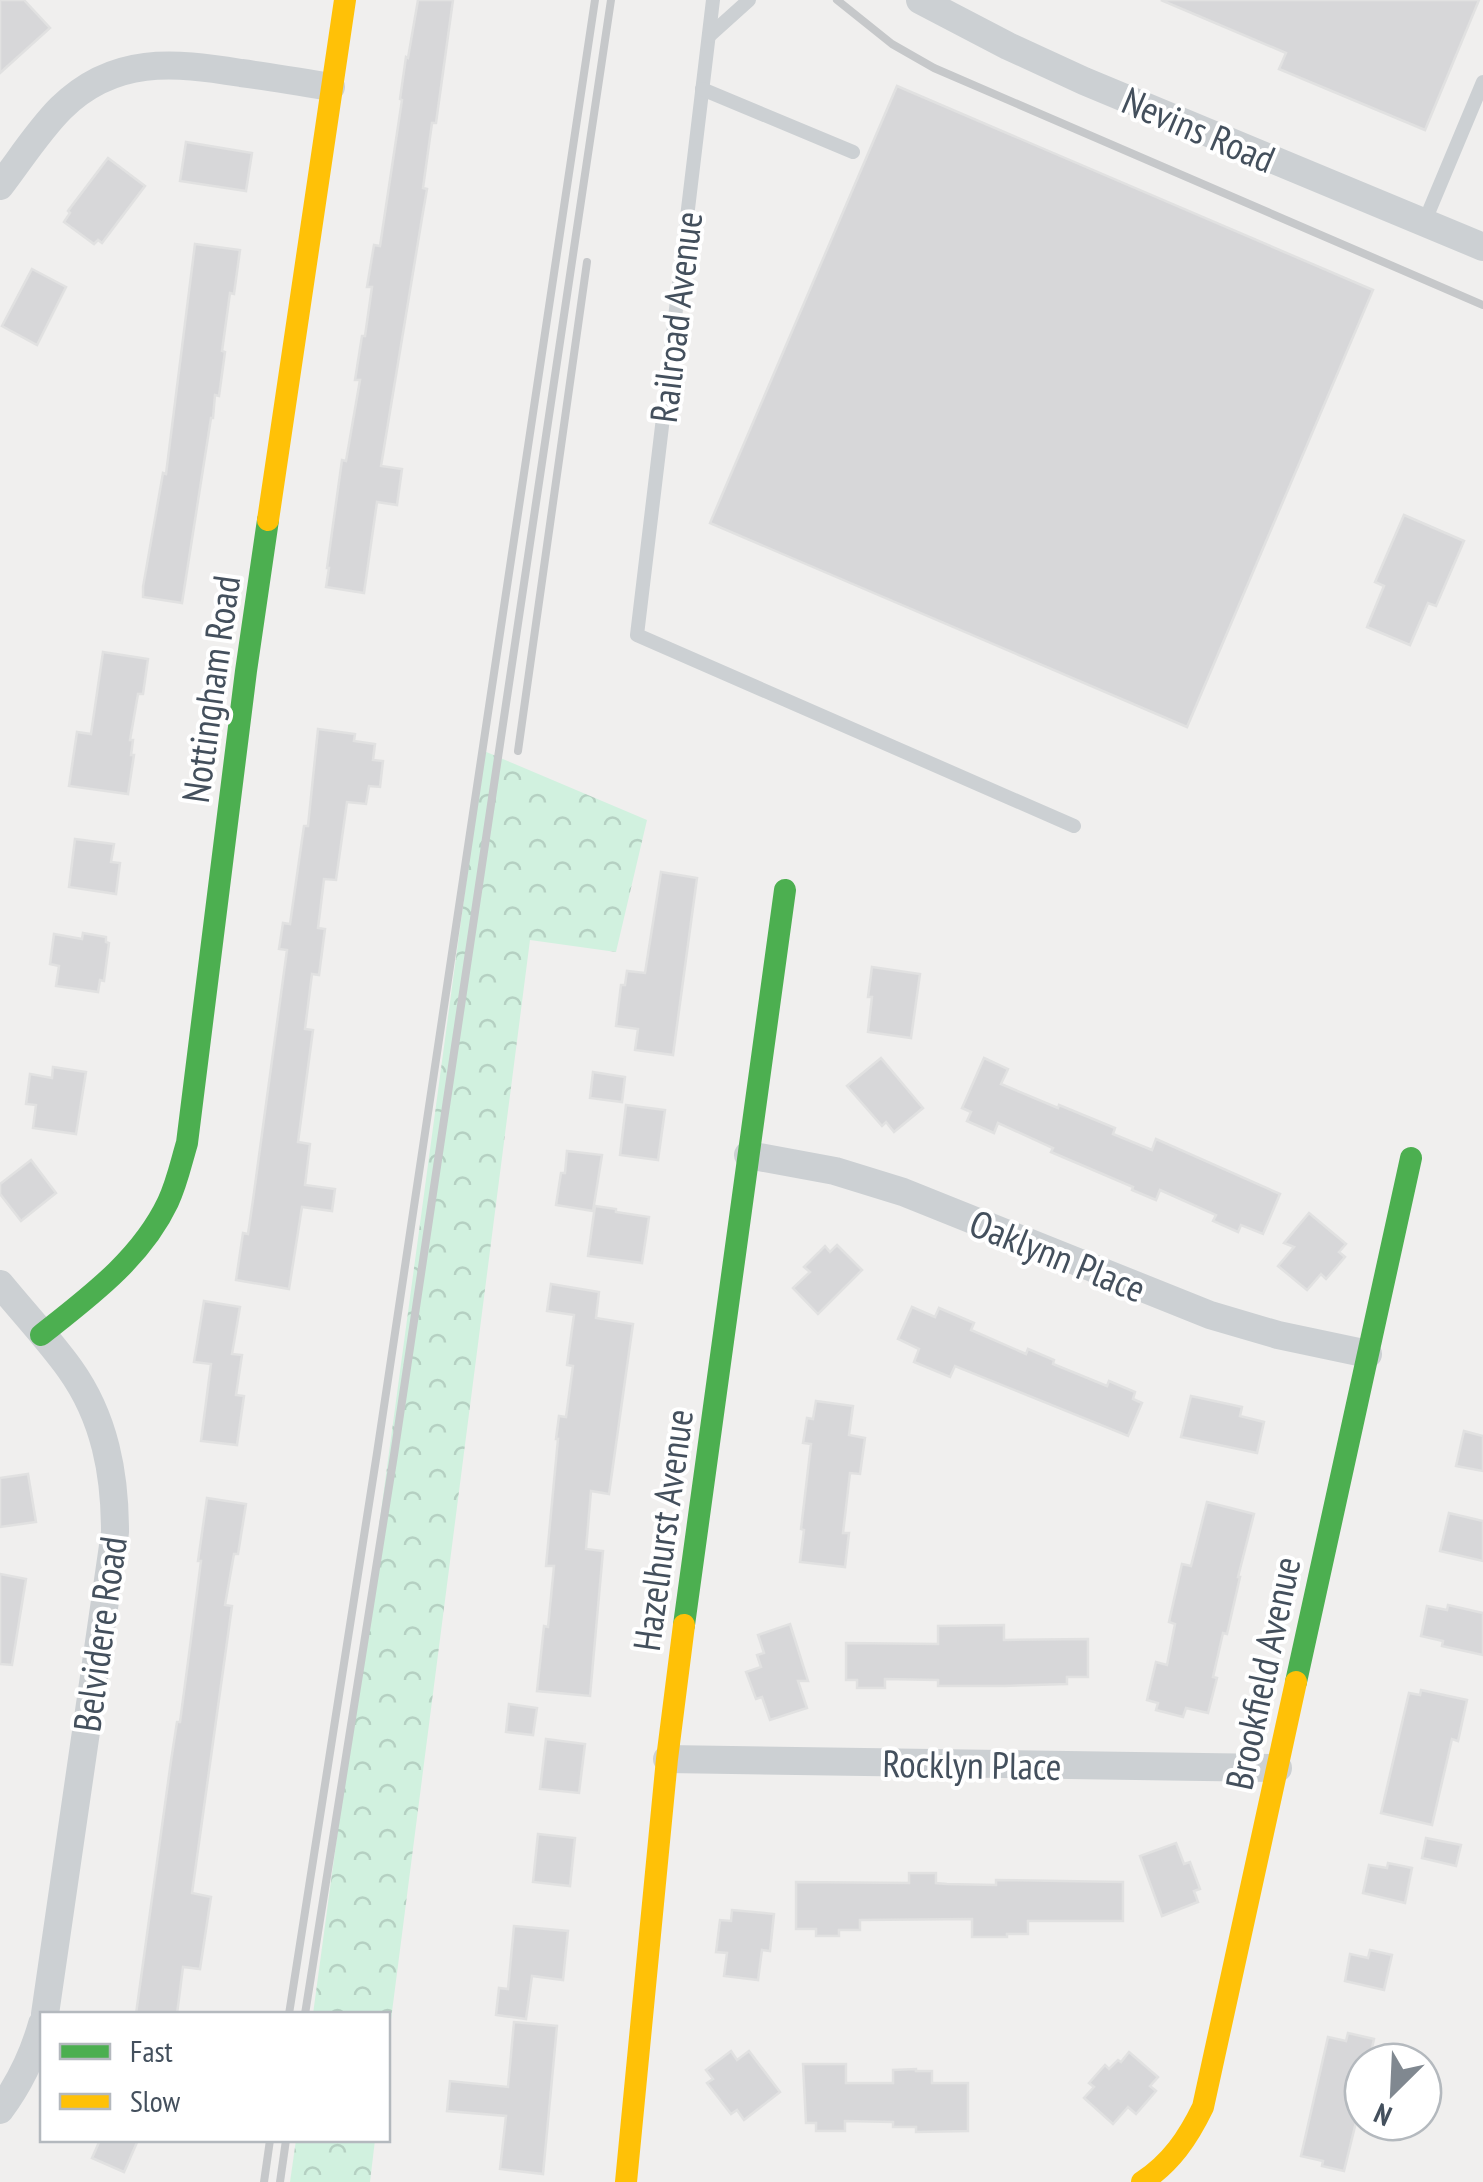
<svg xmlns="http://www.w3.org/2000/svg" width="1483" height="2182" font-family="'PT Sans Narrow',sans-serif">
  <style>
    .forest { fill: url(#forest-crowns) }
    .building { fill: #d7d7d9; stroke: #e1e1e1; stroke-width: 2.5 }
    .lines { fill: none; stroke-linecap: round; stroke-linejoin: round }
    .lane { stroke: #ccd0d3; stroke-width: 14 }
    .street { stroke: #ccd0d3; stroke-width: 28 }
    .fast { stroke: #4caf50; stroke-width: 22 }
    .slow { stroke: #ffc107; stroke-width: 22 }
    .rail { stroke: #c6c8ca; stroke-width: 8 }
    .labels { text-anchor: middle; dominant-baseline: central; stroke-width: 8; stroke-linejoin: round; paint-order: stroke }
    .street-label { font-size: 38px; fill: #44505d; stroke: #fff }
  </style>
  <defs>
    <pattern id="forest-crowns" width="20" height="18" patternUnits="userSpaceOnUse" patternTransform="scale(2.5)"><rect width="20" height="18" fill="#d1f1df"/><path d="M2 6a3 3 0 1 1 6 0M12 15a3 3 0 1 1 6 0" fill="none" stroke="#b5d0c2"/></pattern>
  </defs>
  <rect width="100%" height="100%" fill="#f0efee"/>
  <g class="forest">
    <polygon points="484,751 647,820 616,952 530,940 388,2043 388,2014 313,2014"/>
    <polygon points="296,2140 375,2140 370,2182 290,2182"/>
  </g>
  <g class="building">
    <polygon points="0,0 24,0 50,28 0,73"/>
    <polygon points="418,0 453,0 436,123 432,123 423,188 427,189 422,218 381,466 402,469 397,505 377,502 364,593 326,587 329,568 327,568 342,460 346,461 360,380 355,380 362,336 365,336 372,287 367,287 374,245 380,246 402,100 400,99 406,57 408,58"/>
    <polygon points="1161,0 1479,0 1425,130 1279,69 1286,53"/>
    <polygon points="897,86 1373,290 1187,727 710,523"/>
    <polygon points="186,142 252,153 246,191 180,181"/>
    <polygon points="108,158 145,186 102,243 98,240 94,244 64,222 70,213 68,211"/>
    <polygon points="195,244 240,250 234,294 230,293 222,351 225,352 219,396 215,395 213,418 211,418 182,603 143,597 143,587 163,473 166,474"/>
    <polygon points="32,269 66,287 37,345 2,326"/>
    <polygon points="1404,515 1464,541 1436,606 1428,603 1410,645 1367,627 1384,586 1375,582"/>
    <polygon points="103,652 148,659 143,694 138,694 130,740 133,740 131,755 134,755 128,794 69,786 77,732 91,734"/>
    <polygon points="318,729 355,734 354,741 375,744 373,760 383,761 380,787 369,786 366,804 347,802 336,880 324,879 318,928 325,929 319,975 312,974 305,1029 313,1030 298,1142 310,1144 305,1185 335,1189 332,1211 302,1207 289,1289 236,1280 243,1233 248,1234 253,1200 287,950 279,949 283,923 290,924 304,826 308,826"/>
    <polygon points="75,839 114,844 111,862 120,863 116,894 69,887"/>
    <polygon points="661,872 697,878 673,1055 635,1050 638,1029 616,1026 621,985 625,985 627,971 645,973"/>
    <polygon points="83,933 106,937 106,942 109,943 104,981 100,980 98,992 56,986 59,966 50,964 54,934 82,939"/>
    <polygon points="872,967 920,974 911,1038 868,1032 872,997 868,997"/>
    <polygon points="881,1058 923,1108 894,1132 886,1122 882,1126 847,1086"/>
    <polygon points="984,1058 1008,1069 1001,1084 1058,1108 1059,1105 1115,1128 1113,1134 1152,1150 1156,1139 1280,1194 1263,1234 1241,1225 1238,1232 1213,1221 1216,1215 1160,1190 1156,1200 1132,1190 1133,1187 1051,1152 1053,1148 998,1123 994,1133 967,1121 971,1112 962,1108"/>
    <polygon points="53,1067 86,1072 76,1134 33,1128 36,1105 26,1104 30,1074 52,1078"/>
    <polygon points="593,1072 625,1077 622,1102 590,1098"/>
    <polygon points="626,1105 665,1110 658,1160 620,1155"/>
    <polygon points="567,1151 602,1155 593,1211 556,1205 561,1173 565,1173"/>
    <polygon points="31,1160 56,1193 21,1221 0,1194 0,1184"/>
    <polygon points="595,1206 616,1209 616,1212 649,1217 642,1263 588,1256"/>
    <polygon points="1309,1213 1346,1244 1339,1252 1345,1257 1326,1279 1321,1274 1307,1290 1278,1266 1294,1247 1284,1243"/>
    <polygon points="837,1245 862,1270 818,1314 793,1288 810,1272 804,1267 825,1246 830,1252"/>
    <polygon points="551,1284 599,1292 596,1318 633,1324 609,1494 591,1491 586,1549 603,1551 590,1696 537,1691 544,1626 548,1627 554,1566 546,1566 558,1439 556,1439 559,1416 566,1417 573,1366 567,1365 574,1315 547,1311"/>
    <polygon points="204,1301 240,1307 232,1354 242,1355 236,1395 244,1396 237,1445 201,1441 211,1364 194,1362"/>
    <polygon points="912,1307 935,1317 939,1308 974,1323 971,1330 1026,1354 1028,1349 1054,1360 1053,1364 1107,1386 1109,1381 1135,1392 1133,1399 1142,1403 1128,1436 955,1366 950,1377 914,1362 919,1349 898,1339"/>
    <polygon points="1191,1396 1242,1407 1240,1416 1264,1422 1257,1453 1181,1437"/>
    <polygon points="816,1401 853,1406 849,1435 865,1438 860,1474 850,1473 843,1533 849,1533 845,1567 800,1562 804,1530 801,1529 811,1444 803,1443 807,1418 813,1419"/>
    <polygon points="1464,1431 1483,1436 1483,1471 1456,1466"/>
    <polygon points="28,1474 36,1522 0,1527 0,1478"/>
    <polygon points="207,1498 246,1504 238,1554 234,1554 225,1605 232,1606 192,1893 211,1897 200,1969 183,1967 177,2014 136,2014 171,1761 177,1722 180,1722 188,1662 201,1561 198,1561"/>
    <polygon points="1207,1502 1254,1514 1238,1577 1240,1577 1227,1634 1223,1633 1213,1677 1217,1678 1208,1713 1186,1708 1183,1717 1156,1710 1158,1703 1147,1700 1156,1662 1167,1665 1175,1624 1169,1622 1182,1564 1191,1566"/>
    <polygon points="1449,1513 1483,1521 1483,1561 1440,1551"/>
    <polygon points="0,1574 26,1579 12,1665 0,1664"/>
    <polygon points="1448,1605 1483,1613 1483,1655 1442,1646 1443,1641 1421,1636 1427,1606 1447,1610"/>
    <polygon points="790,1624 808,1681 798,1681 807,1708 770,1720 762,1697 756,1699 746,1672 761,1667 757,1655 764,1653 758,1635"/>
    <polygon points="1004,1625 1004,1640 1088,1639 1088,1677 1067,1677 1067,1684 1004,1686 938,1686 938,1680 885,1679 885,1688 857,1688 857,1680 846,1680 846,1643 938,1644 938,1626"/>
    <polygon points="1421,1690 1467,1700 1458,1741 1452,1739 1432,1825 1381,1813 1409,1693 1420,1695"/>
    <polygon points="509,1704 537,1708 533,1735 506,1732"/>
    <polygon points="546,1739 585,1744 579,1793 540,1789"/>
    <polygon points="538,1834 575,1838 570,1886 533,1882"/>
    <polygon points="1426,1838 1461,1845 1456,1866 1422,1858"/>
    <polygon points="1176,1843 1184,1864 1190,1862 1200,1889 1194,1891 1198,1902 1162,1916 1140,1856"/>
    <polygon points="1388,1863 1412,1868 1405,1903 1363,1893 1369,1865 1387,1868"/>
    <polygon points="909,1873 936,1873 936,1883 947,1884 996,1885 996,1880 1123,1882 1123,1921 1028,1921 1028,1934 1007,1934 1007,1937 972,1937 972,1919 860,1920 860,1930 839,1930 839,1936 816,1936 816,1929 796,1929 796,1882 909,1883"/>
    <polygon points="732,1910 774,1914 770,1951 762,1950 758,1980 724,1976 727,1953 716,1952 720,1920 731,1921"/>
    <polygon points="514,1926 568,1931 563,1980 532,1976 526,2019 496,2015 499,1988 508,1989"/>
    <polygon points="1370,1950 1392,1955 1384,1990 1345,1981 1350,1954 1368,1958"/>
    <polygon points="514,2022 557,2026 543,2174 500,2169 506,2116 447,2111 450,2081 508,2087"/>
    <polygon points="1348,2033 1374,2039 1369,2062 1363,2062 1363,2083 1358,2114 1344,2171 1322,2166 1323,2161 1301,2156 1328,2037 1346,2041"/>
    <polygon points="731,2051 737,2060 749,2051 780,2092 744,2120 737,2110 731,2114 707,2083 713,2079 706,2070"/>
    <polygon points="1129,2052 1158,2077 1150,2086 1156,2091 1136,2114 1128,2107 1113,2124 1084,2098 1094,2087 1089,2083 1105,2065 1109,2069 1118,2060 1121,2062"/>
    <polygon points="803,2064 846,2064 846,2083 893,2083 893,2070 916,2069 916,2071 932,2071 932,2083 968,2083 968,2131 916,2132 916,2127 893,2127 893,2122 845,2121 845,2131 816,2131 816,2123 806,2123"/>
    <polygon points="100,2140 138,2140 124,2172 92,2158"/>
  </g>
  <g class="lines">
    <g class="lane">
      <polyline points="713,0 637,635 1074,826"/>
      <polyline points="709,36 749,0"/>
      <polyline points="702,89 853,152"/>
      <polyline points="1424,223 1483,82"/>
    </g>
    <g class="street">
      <polyline points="920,0 1008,46 1084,81 1483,247"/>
      <path d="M0 186C20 160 38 131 61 108 114 56 173 62 241 73 271 77 301 82 331 87"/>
      <polyline points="748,1155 835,1171 903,1192 1210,1315 1278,1335 1368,1354"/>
      <path d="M0 1284C23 1312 49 1340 70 1369 105 1418 115 1474 115 1532L45 2014"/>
      <polyline points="667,1759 1278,1768"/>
      <path d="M0 2110C20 2083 33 2056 42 2024"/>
    </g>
    <g class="fast">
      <path d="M41 1335C89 1297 141 1259 168 1202 177 1183 181 1163 187 1143L246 671 268 520"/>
      <polyline points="684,1625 785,890"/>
      <polyline points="1296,1682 1411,1158"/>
    </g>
    <g class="slow">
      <polyline points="268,520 345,0"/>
      <polyline points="626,2182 667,1759 684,1625"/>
      <path d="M1142 2182C1171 2163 1188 2138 1203 2107L1296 1682"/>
    </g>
    <g class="rail">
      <polyline points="837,0 892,44 934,68 1483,305"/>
      <polyline points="518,751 587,262"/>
      <polyline points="289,2014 377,1453 595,0"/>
      <polyline points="305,2014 394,1455 611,0"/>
      <polyline points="264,2182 270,2140"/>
      <polyline points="280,2182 286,2140"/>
    </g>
  </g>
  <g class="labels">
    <g class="street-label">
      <text transform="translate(1199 129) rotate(23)">Nevins Road</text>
      <text transform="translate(675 317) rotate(-83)">Railroad Avenue</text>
      <text transform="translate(210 689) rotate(-82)">Nottingham Road</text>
      <text transform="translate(1058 1255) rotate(22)">Oaklynn Place</text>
      <text transform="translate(662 1530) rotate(-82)">Hazelhurst Avenue</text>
      <text transform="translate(99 1634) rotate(-82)">Belvidere Road</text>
      <text transform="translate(1262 1673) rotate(-78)">Brookfield Avenue</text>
      <text transform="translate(972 1764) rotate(1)">Rocklyn Place</text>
    </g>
  </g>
  <rect x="40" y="2012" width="350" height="130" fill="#ffffff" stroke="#b4b9be" stroke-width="2.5"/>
  <rect x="60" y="2044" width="50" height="15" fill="#4caf50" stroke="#b4b9be" stroke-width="2.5"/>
  <text x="130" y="2062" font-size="30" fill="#44505d">Fast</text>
  <rect x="60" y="2094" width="50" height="15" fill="#ffc107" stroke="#b4b9be" stroke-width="2.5"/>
  <text x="130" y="2112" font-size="30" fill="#44505d">Slow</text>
  <g transform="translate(1393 2092) rotate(204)"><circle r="48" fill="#ffffff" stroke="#b4b9be" stroke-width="2.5"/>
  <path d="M0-8L18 38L0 25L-18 38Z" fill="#808890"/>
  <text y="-15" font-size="28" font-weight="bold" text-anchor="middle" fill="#44505d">N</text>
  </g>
</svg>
